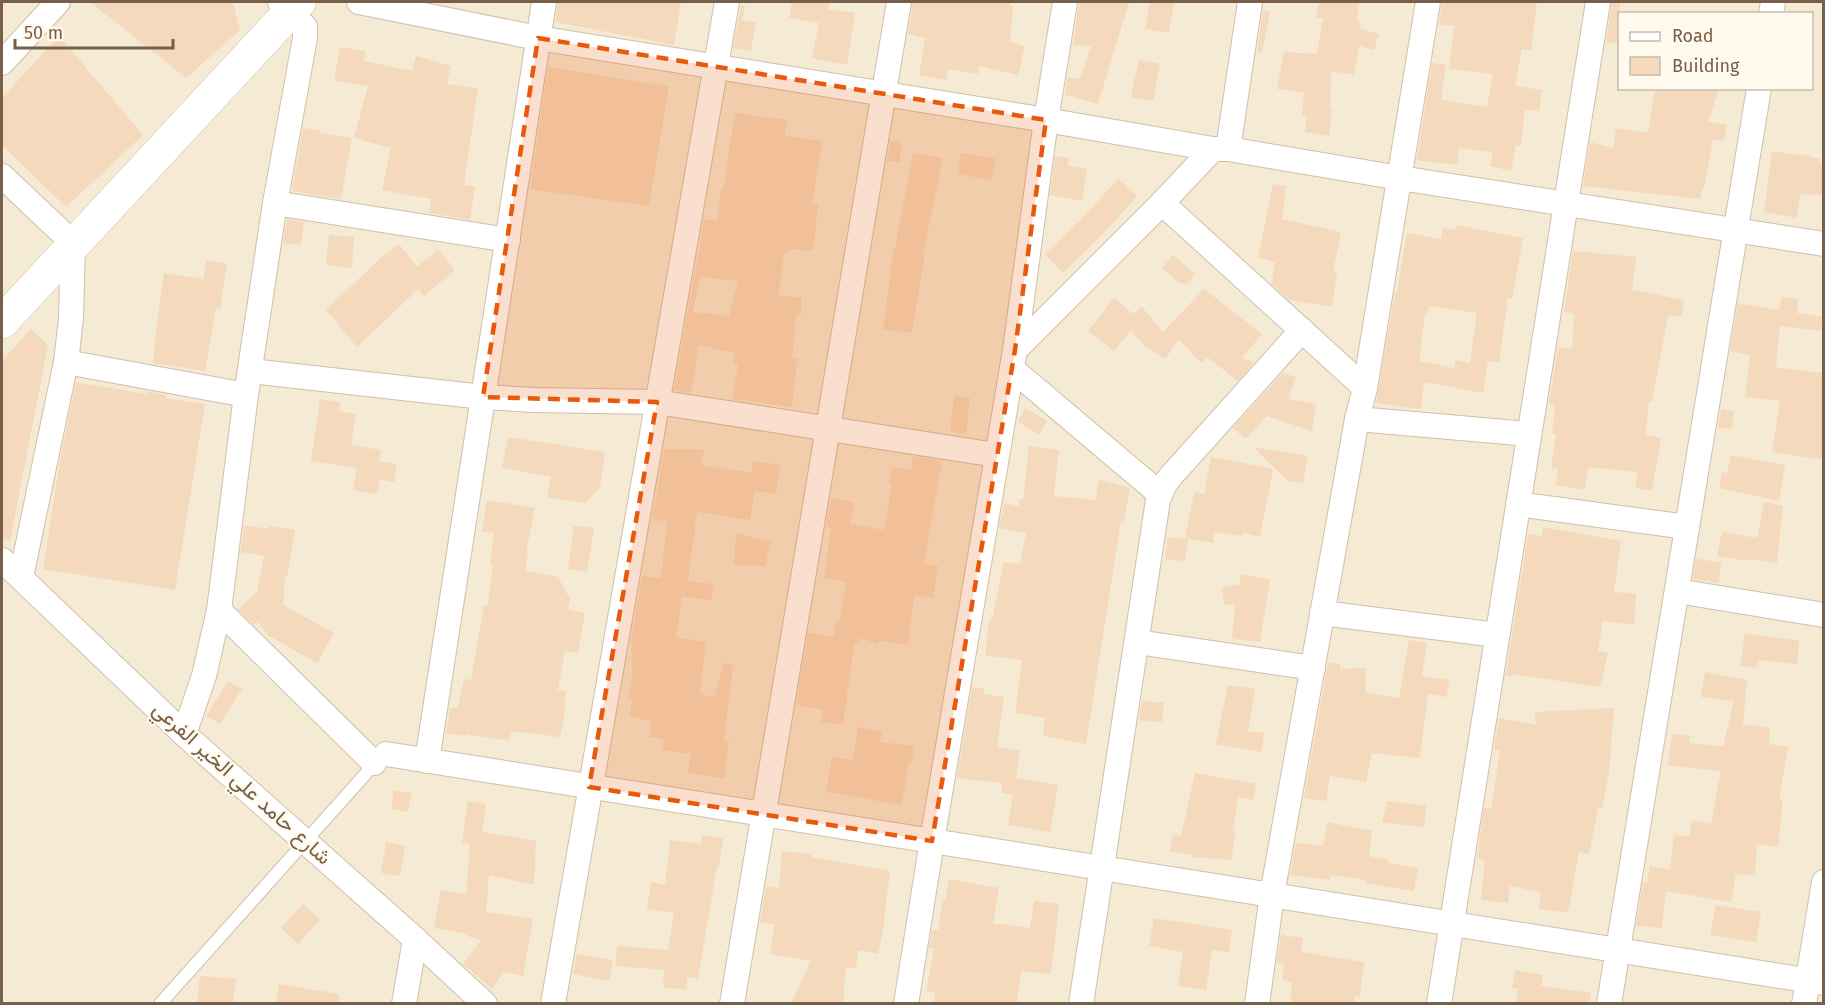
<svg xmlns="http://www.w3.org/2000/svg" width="1825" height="1005" font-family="'Fira Sans',Vazirmatn,sans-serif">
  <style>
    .residential { fill: #f5ead4; fill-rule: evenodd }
    .building { fill: #f4d9bc; fill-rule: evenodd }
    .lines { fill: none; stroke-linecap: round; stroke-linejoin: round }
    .lane-casing { stroke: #d0bfab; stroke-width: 14 }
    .street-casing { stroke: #d0bfab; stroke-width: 26 }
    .secondary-casing { stroke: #d5c2ab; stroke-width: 34 }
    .lane { stroke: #fff; stroke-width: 12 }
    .street { stroke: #fff; stroke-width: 24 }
    .secondary { stroke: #fff; stroke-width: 33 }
    .marked { fill: #e8590c; fill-opacity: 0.2; stroke: #e8590c; stroke-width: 4.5; stroke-dasharray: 12 8; stroke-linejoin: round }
    .labels { text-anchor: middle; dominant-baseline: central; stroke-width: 4.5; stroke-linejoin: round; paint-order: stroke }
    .street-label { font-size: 21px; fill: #785f49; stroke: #fffaed }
  </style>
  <rect width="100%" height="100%" fill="#fdf7e6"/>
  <path class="residential" d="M2 2H1823V1003H2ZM1620 14H1812V88H1620Z"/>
  <g class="building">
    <polygon points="90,2 233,2 240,30 186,78"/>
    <polygon points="558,2 681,2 674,45 555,22"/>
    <polygon points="792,2 830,2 828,9 855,13 847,65 812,58 819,23 789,18"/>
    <polygon points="913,2 1011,2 1011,6 1013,6 1010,42 1025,46 1018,75 979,66 978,74 948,69 946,80 919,75 925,38 908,34"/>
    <polygon points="1079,2 1129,2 1098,104 1065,95 1067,78 1080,79 1091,46 1073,45"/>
    <polygon points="1150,2 1174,2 1169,33 1145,29"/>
    <polygon points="1319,2 1359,3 1357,20 1361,21 1360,29 1379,34 1374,50 1359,46 1354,75 1331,71 1330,107 1332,107 1329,136 1305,132 1307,116 1302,116 1304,93 1277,89 1284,52 1317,54 1323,18 1316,17"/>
    <polygon points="1442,2 1537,2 1531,50 1522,49 1515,86 1542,90 1539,111 1525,109 1521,146 1516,145 1511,171 1490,166 1493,152 1459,148 1457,165 1417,160 1432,63 1446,65 1441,100 1487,107 1493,74 1449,69 1454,26 1439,24"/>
    <polygon points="1612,2 1620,2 1620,45 1606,42"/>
    <polygon points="741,6 745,7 742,20 756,22 751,51 733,48"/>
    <polygon points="1263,10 1270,12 1262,53 1257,52"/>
    <polygon points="59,36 143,135 66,207 2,145 2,98"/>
    <polygon points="340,47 365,51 364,61 412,71 416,56 451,66 447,84 478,88 464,185 475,186 470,220 429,213 431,199 382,190 391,148 354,138 368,86 334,81"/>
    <polygon points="1139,60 1160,64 1153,101 1131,97"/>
    <polygon points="548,67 669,86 649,206 530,189"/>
    <polygon points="1655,88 1719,88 1708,122 1727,125 1724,141 1713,140 1704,188 1702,188 1700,199 1583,186 1590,142 1613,148 1616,128 1648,133"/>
    <path d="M735 113 787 120 785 136 822 141 812 204 818 205 813 251 789 249V253H784L779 296 801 297V315H796L792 358 797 359 792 407 732 399 738 364H733L735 353 698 345 695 374H694L691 393 674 390 704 219 717 221 721 189 723 190ZM700 277 738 281 729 316 693 312Z"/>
    <polygon points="303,128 320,130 319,133 352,138 341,199 292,191"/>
    <polygon points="890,141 901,141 900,162 887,161"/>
    <polygon points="1772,151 1803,156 1803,154 1820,159 1819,163 1824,164 1824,195 1800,194 1797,218 1764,212"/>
    <polygon points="913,153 943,158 923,254 925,254 912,333 883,329 894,249 895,249"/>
    <polygon points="961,153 996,159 991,180 958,174"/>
    <polygon points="1055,156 1069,158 1068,166 1087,169 1082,201 1050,195"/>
    <polygon points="1118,179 1137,196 1103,234 1063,273 1045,254 1079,221 1078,223"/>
    <polygon points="1273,184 1286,186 1282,219 1341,232 1333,272 1337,273 1332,307 1290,300 1272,284 1275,262 1258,258"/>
    <polygon points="287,219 304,222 301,245 283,243"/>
    <path d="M1457 225 1523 238 1512 299 1508 298 1499 362 1488 361 1483 393 1424 382 1421 409 1376 403 1395 292 1397 293 1407 233 1441 239 1443 228 1456 230ZM1429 306 1477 313 1470 363 1456 360 1454 368 1419 361 1425 313H1428Z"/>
    <polygon points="329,235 354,237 352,268 326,265"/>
    <polygon points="399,244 417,267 438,249 455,270 424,296 418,289 357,347 326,310 385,254 386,255"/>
    <polygon points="1573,251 1636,257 1632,290 1684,300 1681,317 1668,315 1652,402 1649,402 1645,435 1661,438 1652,491 1635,488 1638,472 1588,467 1585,490 1556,485 1558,469 1551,468 1556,434 1552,433 1555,405 1549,404 1558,347 1572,349 1574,313 1564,312"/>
    <polygon points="1173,255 1195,274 1187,284 1179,283 1162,268"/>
    <polygon points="206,260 227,264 220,309 216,308 205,371 153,363 156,329 164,273 203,279"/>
    <polygon points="1204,289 1262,334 1242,358 1254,362 1238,381 1207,357 1201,363 1179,339 1165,359 1146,346 1145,347 1131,330 1114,351 1088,331 1114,298 1133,314 1142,307 1163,332"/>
    <polygon points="1782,297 1798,299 1797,313 1823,317 1821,331 1780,326 1776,364 1777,368 1824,373 1824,460 1772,452 1780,401 1745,397 1750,355 1730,351 1738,303 1779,310"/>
    <polygon points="31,329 48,345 10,541 2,540 2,361"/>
    <polygon points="1283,373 1296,377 1288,399 1316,404 1312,431 1267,416 1245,439 1233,428"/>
    <polygon points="76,382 146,394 146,391 166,395 165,398 205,404 175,590 43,569 60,461"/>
    <polygon points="954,396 970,398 966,434 950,432"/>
    <polygon points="320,399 340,402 339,411 356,414 351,445 381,450 379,461 397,464 394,482 380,479 377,494 353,490 357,468 311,461"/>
    <polygon points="1025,408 1047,421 1039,435 1018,422"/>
    <polygon points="1721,409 1734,411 1732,429 1718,428"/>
    <polygon points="508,437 605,452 600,487 585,503 547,497 551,477 502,468"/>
    <polygon points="1029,446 1059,450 1054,496 1096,500 1099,480 1130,488 1124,521 1121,520 1086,744 1043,736 1045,718 1015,713 1022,660 985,656 989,620 992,620 1004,562 1020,564 1026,533 999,528 1004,503 1019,506 1019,499 1023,499"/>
    <polygon points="1253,447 1308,456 1303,483 1288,481"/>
    <polygon points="664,449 704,450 701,465 752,473 753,461 780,465 776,494 755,491 750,520 697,512 688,581 713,584 711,600 682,597 676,637 706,642 700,694 714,697 724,663 733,665 724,741 729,741 724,778 688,773 691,754 662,750 664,739 649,737 652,721 629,717 632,699 628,698 632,675 631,638 642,576 661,578 667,522 652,519"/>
    <polygon points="1731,455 1785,465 1779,501 1719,488 1722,472 1727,473"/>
    <polygon points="913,456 942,461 924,564 938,566 933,598 915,595 914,596 908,645 879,641 878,644 860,638 859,645 854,644 843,725 821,722 823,710 796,705 808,633 834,637 836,621 839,622 846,582 824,578 831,528 826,527 831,498 854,502 850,524 884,530 892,484 889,483 892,467 911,470"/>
    <polygon points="1211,457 1273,469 1260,537 1243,533 1243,536 1215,532 1213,543 1185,538 1194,492 1204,494"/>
    <polygon points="487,500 535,508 526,552 528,552 525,571 558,577 570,599 568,609 585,613 578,653 565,651 558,690 566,691 564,707 566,707 560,737 511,731 510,741 466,734 466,736 446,734 450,708 458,707 464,679 471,680 484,605 488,605 493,565 490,564 494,533 482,531"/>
    <polygon points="1764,502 1783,506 1777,563 1747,559 1747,561 1717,556 1722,532 1757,538"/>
    <polygon points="244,525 269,529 269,526 295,530 287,577 285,577 283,605 334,633 317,663 269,636 258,622 254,625 238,609 257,592 264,556 241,552"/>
    <polygon points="574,526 594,528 587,572 568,569"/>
    <polygon points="1543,527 1621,541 1614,592 1636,594 1634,625 1603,621 1598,651 1608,653 1600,687 1513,674 1513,677 1506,675 1528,534 1542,536"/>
    <polygon points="736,533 771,542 765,566 734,565"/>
    <polygon points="1168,537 1188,539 1185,561 1165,559"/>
    <polygon points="1696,559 1721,562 1719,583 1693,579"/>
    <polygon points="1241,574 1270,580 1260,642 1232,639 1235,604 1224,605 1222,587 1239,585"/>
    <polygon points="1745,634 1799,640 1797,664 1758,660 1756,668 1740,665"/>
    <polygon points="1409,640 1427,643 1422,676 1449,680 1447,697 1428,694 1420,758 1372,753 1366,782 1330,776 1326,801 1304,798 1328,663 1340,664 1340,669 1365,668 1366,693 1399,698"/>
    <polygon points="1705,672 1747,680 1743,724 1770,728 1769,744 1788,747 1779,799 1783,800 1778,847 1757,844 1755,875 1736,874 1731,902 1666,891 1662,928 1636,926 1643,882 1647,883 1650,866 1670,870 1674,835 1689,837 1692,820 1711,824 1721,771 1668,765 1672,734 1690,736 1689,743 1723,746 1734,701 1701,697"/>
    <polygon points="228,681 242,689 220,724 206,716"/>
    <polygon points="1228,685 1255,689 1248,731 1264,733 1261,752 1216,744"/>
    <polygon points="972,687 984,689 984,694 1004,697 997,747 1020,751 1016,778 1058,785 1050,832 1008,825 1013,795 1001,792 1002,783 957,778"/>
    <polygon points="1142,701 1164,703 1162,722 1139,720"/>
    <polygon points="1614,708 1609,772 1602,809 1598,808 1589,854 1579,852 1568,912 1539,909 1541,892 1510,886 1508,903 1481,900 1485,860 1477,858 1484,808 1491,809 1500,751 1494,750 1499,718 1536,725 1535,712"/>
    <polygon points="858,727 882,732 880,742 914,746 912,762 909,762 902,805 826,792 832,757 853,760"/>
    <polygon points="1195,773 1256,784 1253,800 1238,797 1233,830 1236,831 1231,860 1192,857 1192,855 1170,851 1173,835 1181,836"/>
    <polygon points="394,790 411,793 408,812 391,809"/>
    <polygon points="468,801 486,804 482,832 536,841 534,885 489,875 486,912 533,919 523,976 504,972 492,989 463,964 481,940 467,936 468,934 434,928 441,890 466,894 470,844 462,842"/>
    <polygon points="1387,801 1426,806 1424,827 1382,822"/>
    <polygon points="1327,822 1372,831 1369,856 1389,860 1388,863 1418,868 1414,891 1366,883 1367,880 1330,875 1330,880 1290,875 1296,843 1323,846"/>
    <polygon points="702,835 723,838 719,867 717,866 698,979 687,977 686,990 663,987 664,970 615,966 617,946 668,950 674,913 647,909 651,882 665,885 670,840 701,844"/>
    <polygon points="386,842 405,846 400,876 381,873"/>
    <polygon points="782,851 811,854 811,857 890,871 883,929 878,954 860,950 858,951 856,968 846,967 843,1004 791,1004 811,961 770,954 775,924 760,922 766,886 779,888"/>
    <polygon points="949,879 999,888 993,923 1030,928 1034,901 1059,904 1051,974 1021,971 1017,1004 934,1004 935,993 926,991 934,948 929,948 932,930 938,930 943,900 945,900"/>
    <polygon points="303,904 320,920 298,944 281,928"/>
    <polygon points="1716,905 1761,912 1756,942 1710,935"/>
    <polygon points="1154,918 1232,930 1229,952 1212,950 1206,990 1178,986 1183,952 1149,946"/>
    <polygon points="1281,935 1303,938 1301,952 1364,962 1360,997 1355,996 1354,1004 1290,1004 1292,982 1282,980 1284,964 1277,963"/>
    <polygon points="577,954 613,960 609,981 573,974"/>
    <polygon points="1515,970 1543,975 1541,986 1591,993 1590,1004 1516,1004 1518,989 1512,988"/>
    <polygon points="200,976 236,979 233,1004 197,1004"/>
    <polygon points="279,984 339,994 338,1004 276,1004"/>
  </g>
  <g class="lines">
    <g class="lane-casing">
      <polyline id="lane" points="160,1004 378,760"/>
    </g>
    <g class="street-casing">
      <g id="street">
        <polyline points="359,2 538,38 1046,120 1213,149 1228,149 1400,178 1824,244"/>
        <polyline points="1771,14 1773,2"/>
        <polyline points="2,63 58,2"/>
        <polyline points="1228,149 1250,2"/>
        <polyline points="2,176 73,243 71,318 66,362 21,577"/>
        <polyline points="275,203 508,240"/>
        <polyline points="1162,203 1365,388"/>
        <polyline points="1015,350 1162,203 1213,149"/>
        <polyline points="66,362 246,395"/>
        <polyline points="1012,369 1160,494"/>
        <polyline points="250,371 483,397 534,400 657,402 996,455"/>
        <polyline points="1357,419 1529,434"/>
        <polyline points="1518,504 1687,527"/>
        <polyline points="2,560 184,734 415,939 485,1004"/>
        <polyline points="1677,591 1824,615"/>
        <polyline points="219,610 374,763"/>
        <polyline points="1322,613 1497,635"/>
        <polyline points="1137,642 1313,668"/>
        <polyline points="184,734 204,676 219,610 246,395 275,203 305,38 305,27 280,2"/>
        <polyline points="386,754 1824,983"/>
        <polyline points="427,761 544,2"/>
        <polyline points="404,1004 415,939"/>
        <polyline points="553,1004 727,2"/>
        <polyline points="732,1004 899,2"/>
        <polyline points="906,1004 932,841 1015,350 1046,120 1065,2"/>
        <polyline points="1081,1004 1158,500 1165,484 1171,476 1302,330"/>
        <polyline points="1257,1004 1272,895 1357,419 1365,388 1428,2"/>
        <polyline points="1439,1004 1598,2"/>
        <polyline points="1609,1004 1759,88"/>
        <polyline points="1804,1004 1824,882"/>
      </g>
    </g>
    <g class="secondary-casing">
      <polyline id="secondary" points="2,322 299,2"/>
    </g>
    <use href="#lane" class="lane"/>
    <use href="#street" class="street"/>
    <use href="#secondary" class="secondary"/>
  </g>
  <path class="marked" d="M538 38 1046 120 1015 350 932 841 589 787 657 402 483 397Z"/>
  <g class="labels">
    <g class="street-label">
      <text transform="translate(242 783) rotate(42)">شارع حامد علي الخير الفرعي</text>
    </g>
  </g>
  <rect width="1825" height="1005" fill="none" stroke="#785f49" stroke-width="6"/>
  <rect x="1618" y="12" width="195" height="78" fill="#fffaed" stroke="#c9bcab" stroke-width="1.5"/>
  <rect x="1630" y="32" width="30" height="9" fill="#ffffff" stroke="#c9bcab" stroke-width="1.5"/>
  <text x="1672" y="42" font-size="18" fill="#785f49">Road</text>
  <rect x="1630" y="57" width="30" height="18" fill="#f4d9bc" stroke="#c9bcab" stroke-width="1.5"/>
  <text x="1672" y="72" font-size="18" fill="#785f49">Building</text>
  <path d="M15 39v9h158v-9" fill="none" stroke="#785f49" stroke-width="3"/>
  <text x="24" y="39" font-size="18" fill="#785f49" stroke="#fffaed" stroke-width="4.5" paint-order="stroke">50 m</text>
</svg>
